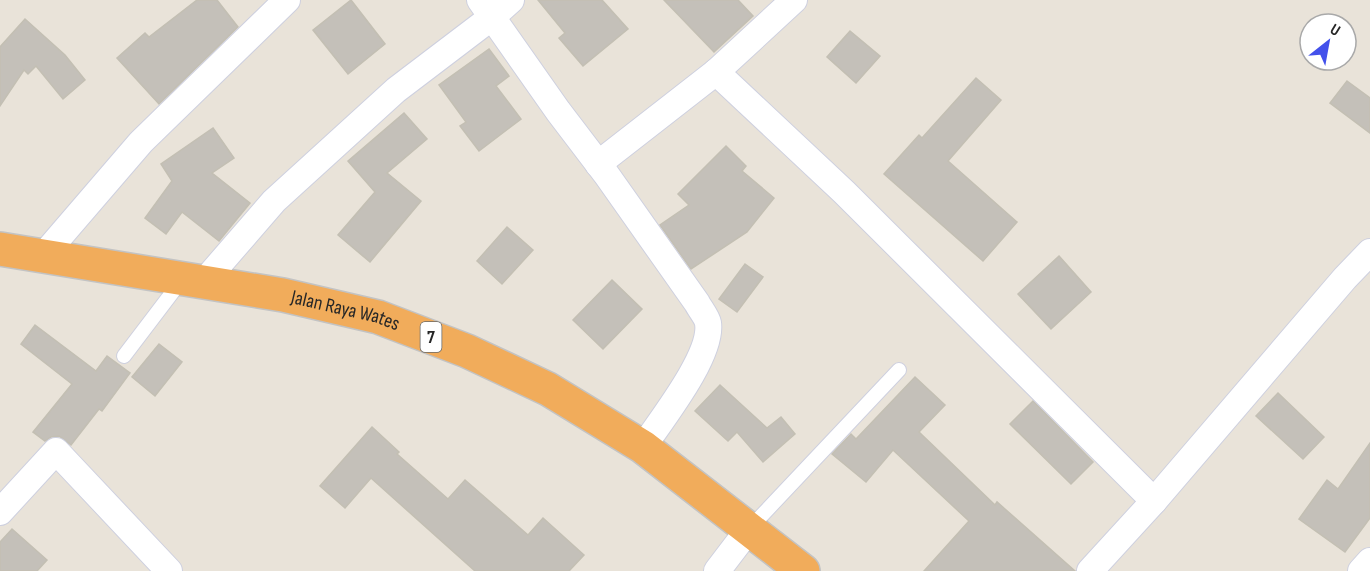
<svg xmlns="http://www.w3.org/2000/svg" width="1370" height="571" font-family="'Sofia Sans Condensed',sans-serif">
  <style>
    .building { fill: #c4c0b9; stroke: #c3bfb3; stroke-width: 1.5 }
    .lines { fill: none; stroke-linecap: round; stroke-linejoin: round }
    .lane-casing { stroke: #ced0df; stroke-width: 16 }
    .street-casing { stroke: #ced0df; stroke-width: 28 }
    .highway-casing { stroke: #c3c3c3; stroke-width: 36 }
    .lane { stroke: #fff; stroke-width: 14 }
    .street { stroke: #fff; stroke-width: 26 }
    .highway { stroke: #f1ac5b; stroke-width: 33 }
    .labels { text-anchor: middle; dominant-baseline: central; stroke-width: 4.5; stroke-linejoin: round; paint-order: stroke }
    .shield { fill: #fff; stroke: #686868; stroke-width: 1.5 }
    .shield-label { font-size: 18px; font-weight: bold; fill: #272727 }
    .street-label { font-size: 20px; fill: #272727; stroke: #fff }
  </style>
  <rect width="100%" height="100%" fill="#e9e3d9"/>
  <g class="building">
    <polygon points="197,0 217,0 238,27 159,104 117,58 145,33 149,37"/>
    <polygon points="351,0 385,44 348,74 313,30"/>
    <polygon points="538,0 602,0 628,29 583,66 559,38 565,33"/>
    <polygon points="664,0 738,0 753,16 714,52"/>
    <polygon points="25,19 65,55 85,80 63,99 36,66 28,74 24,70 0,106 0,47"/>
    <polygon points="850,31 880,56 856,83 827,57"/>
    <polygon points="489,49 509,76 496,86 521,119 479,151 460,126 466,122 439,85"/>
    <polygon points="976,78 1001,100 948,161 1017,222 983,261 884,174 919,135 922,138"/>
    <polygon points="1347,81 1370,98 1370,133 1330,103"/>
    <polygon points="404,113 427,139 387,173 421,201 370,262 338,235 375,192 348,161"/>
    <polygon points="213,128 234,158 212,173 250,203 219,241 182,212 166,234 145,218 172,181 161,164"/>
    <polygon points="726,146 746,166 742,171 774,198 747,232 691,269 660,225 689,205 678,194"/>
    <polygon points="507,227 533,250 502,284 477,261"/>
    <polygon points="1059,256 1091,292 1051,329 1018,294"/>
    <polygon points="745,264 763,277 737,312 719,299"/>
    <polygon points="612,280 642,309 603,349 573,320"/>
    <polygon points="35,325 96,371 107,356 130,373 102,411 99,409 71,445 59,436 51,437 45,441 33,432 72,384 21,344"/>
    <polygon points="159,344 182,362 155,396 132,377"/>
    <polygon points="915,377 945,405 919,432 995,505 997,502 1075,571 924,571 969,521 893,450 866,482 832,454 851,434 856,439"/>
    <polygon points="720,385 767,428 781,417 795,434 763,462 737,432 728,441 695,411"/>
    <polygon points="1278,393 1324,437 1303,459 1256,416"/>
    <polygon points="1033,401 1093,462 1071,484 1010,424"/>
    <polygon points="372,427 399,452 397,454 448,499 465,480 528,535 543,518 584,555 569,571 475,571 371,478 345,508 320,486"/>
    <polygon points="1370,443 1370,518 1345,552 1299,519 1327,480 1338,489"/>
    <polygon points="12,529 47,560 37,571 0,571 0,542"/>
  </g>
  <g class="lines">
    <g class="lane-casing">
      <g id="lane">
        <polyline points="124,356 181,281"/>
        <polyline points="749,529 899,370"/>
      </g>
    </g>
    <g class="street-casing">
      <g id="street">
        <path d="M480 0 558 111 606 174 697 303C700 309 707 317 708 323 713 355 661 420 643 447"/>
        <polyline points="716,72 844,192 1154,501"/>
        <polyline points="598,164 716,72 794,0"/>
        <polyline points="43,256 141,142 287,0"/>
        <polyline points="203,283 274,201 396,90 492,17 511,0"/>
        <polyline points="0,512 56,451 169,571"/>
        <polyline points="717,571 749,529"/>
        <polyline points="1090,571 1154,501 1345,278 1370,252"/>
        <polyline points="1361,571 1370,561"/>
      </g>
    </g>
    <g class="highway-casing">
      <g id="highway">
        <path id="s1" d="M0 249 283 295 378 317 467 351 548 389 643 447 803 571"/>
      </g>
    </g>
    <use href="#lane" class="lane"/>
    <use href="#street" class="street"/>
    <use href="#highway" class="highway"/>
  </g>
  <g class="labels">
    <rect class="shield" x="420.5" y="322" width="21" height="30" rx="4.5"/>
    <g class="shield-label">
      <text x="431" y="337">7</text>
    </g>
    <g class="street-label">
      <text stroke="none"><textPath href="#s1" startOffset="351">Jalan Raya Wates</textPath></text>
    </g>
  </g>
  <g transform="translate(1328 42) rotate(31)"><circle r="28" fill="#ffffff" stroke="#a9a9a9" stroke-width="1.5"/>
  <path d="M0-4.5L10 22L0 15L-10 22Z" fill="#4351eb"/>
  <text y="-9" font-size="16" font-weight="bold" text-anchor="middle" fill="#272727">U</text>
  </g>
</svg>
